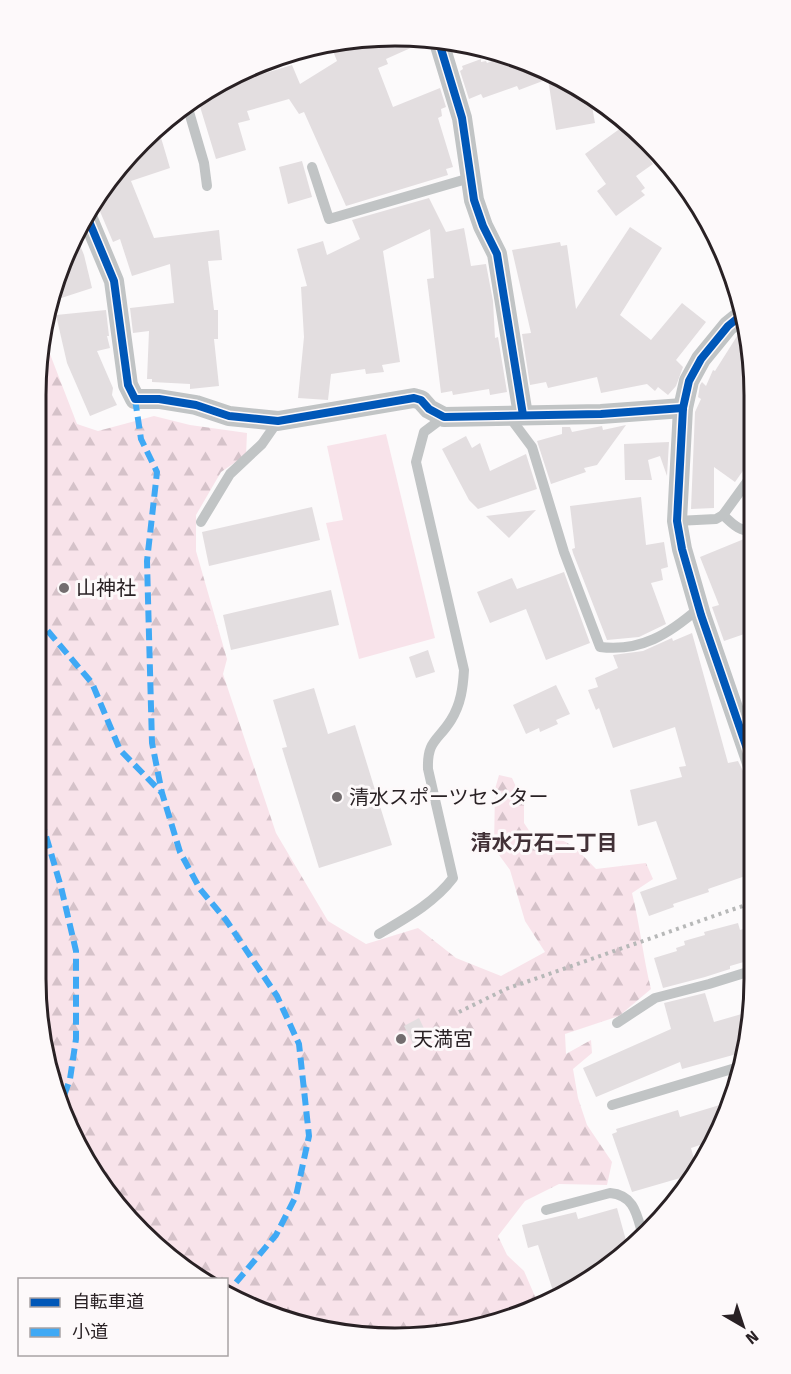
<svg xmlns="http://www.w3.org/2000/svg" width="791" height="1374" font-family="'Fira Sans','Noto Sans JP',sans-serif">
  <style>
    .forest { fill: url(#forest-firs) }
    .pitch { fill: #f8e3ea }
    .building { fill: #e3dee0 }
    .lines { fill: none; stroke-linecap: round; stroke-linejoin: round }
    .path { stroke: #b7b8b8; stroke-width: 4; stroke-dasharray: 3 4.5; stroke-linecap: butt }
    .service { stroke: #c1c4c5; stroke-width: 10 }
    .minor { stroke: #c1c4c5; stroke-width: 20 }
    .quiet { stroke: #3fa9f5; stroke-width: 6; stroke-dasharray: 12 6; stroke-linecap: butt }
    .cycleway-casing { stroke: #fdf9fa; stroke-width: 11 }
    .cycleway { stroke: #0057b8; stroke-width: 8 }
    .poi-dot { fill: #736d6f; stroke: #fdf9fa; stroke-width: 2 }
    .labels { text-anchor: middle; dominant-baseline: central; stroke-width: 6; stroke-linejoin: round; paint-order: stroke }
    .poi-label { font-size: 20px; fill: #292124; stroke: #fdf9fa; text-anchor: start }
    .neighbourhood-label { font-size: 21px; font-weight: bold; fill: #423137; stroke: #fdf9fa }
    .rim { fill: none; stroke: #292124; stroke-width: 3 }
  </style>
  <defs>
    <pattern id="forest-firs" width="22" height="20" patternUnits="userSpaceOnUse" patternTransform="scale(1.5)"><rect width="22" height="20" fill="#f8e3ea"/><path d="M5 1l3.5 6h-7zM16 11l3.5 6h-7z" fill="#d5c2c9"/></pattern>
  </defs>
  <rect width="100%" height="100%" fill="#fcfafb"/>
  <path class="forest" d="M43 336 77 424 98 431 154 416 190 425 247 433 246 455 221 472 196 515V551L227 659 223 674 276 833 328 921 366 944 418 928 456 958 501 976 545 952 525 921 510 870 494 848 495 789 499 775 512 778 524 804V823L534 838C564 832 577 850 596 869L646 863 653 879 632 893C640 925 643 957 651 989L619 1016 565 1034 566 1054 591 1040 592 1053 573 1069 578 1098 587 1125 612 1162 607 1185 559 1184 525 1201 498 1236 507 1255 524 1271 537 1301V1308L533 1311 419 1337 302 1326 227 1291 226 1280 201 1279 195 1277 110 1197 55 1094 36 978 37 372Z"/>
  <polygon class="pitch" points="386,434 435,638 359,659 326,523 343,520 327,446"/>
  <g class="building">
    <polygon points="424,40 424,42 386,59 388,64 378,68 393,107 440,88 446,107 441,109 442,116 438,118 453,167 446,169 448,175 346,206 304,112 299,114 289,99 247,111 250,120 238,123 246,150 216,159 198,100 233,83 292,65 300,84 337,61 331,46"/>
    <polygon points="499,58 576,84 590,95 595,123 556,130 548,79 519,90 517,86 483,98 481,94 469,99 460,71 463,69 462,66 481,59 481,62 486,61 487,63"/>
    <polygon points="625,125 653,164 636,176 645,188 641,191 645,195 616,216 597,191 606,184 585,154"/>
    <polygon points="159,131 170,168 131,181 154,238 219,230 222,260 208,261 214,310 218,310 218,339 214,339 219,386 190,389 190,384 152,382 152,379 147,379 149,331 133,333 130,308 174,303 170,264 132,276 120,239 113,242 96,202"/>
    <polygon points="302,161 312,197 288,204 279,167"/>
    <polygon points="429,198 446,232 464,228 471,266 486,264 493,301 495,338 498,337 507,392 490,395 489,389 453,395 452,391 441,393 427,279 434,278 430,229 383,251 400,362 382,365 384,372 366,374 365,369 331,374 328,400 298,398 304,337 301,287 307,286 297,249 323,241 327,255 360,239 352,220"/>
    <polygon points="630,227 662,248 620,315 651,340 682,303 706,322 676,360 683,367 676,386 668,395 658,387 655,391 647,384 601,393 597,377 548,388 546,382 530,385 522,334 531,333 512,250 560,242 561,246 567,245 576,309"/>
    <polygon points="76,235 84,255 92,288 49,302"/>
    <polygon points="106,310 109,336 107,336 110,348 97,351 113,388 112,395 117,405 90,416 67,363 56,315"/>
    <polygon points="747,326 752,349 752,434 743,445 752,452 752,458 735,482 714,467 714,508 691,509 695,412 701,399 698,397 700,385 702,382 706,386 713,370 715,371 739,333"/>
    <polygon points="626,425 597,465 584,468 586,472 551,484 537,441 562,434 562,427 570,427 572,432 602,426 603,430"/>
    <polygon points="466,436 472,448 480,443 490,471 526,454 537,489 478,509 469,500 442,449"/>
    <polygon points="669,442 667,476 660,456 648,460 652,480 625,480 624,444"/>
    <polygon points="641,497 646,545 664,542 668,567 661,569 663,580 651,583 666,624 639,637 607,640 573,553 572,549 575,548 570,506"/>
    <polygon points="312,507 320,540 209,566 202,532"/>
    <polygon points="536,510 509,538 486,516"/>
    <polygon points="744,539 753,562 753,631 724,641 712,607 719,605 700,557"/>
    <polygon points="564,572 590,643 546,660 526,609 490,623 477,592 512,578 517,589"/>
    <polygon points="331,590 339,625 231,650 223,615"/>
    <polygon points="692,633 728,763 738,761 745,775 753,778 754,873 708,889 709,892 673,904 674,907 649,916 640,892 677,879 656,821 638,826 630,790 682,777 679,767 686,766 675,727 613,748 599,708 596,710 588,690 598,687 595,678 618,668 613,655 643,651 672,638 673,641"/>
    <polygon points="428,650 435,672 416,678 409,657"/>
    <polygon points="556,685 570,714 556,720 558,724 540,732 539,728 526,734 513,705"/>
    <polygon points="314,688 328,734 355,725 392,845 319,868 282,748 287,747 273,700"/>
    <polygon points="738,923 740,930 754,926 754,959 730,966 730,969 705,977 663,988 654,958 677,951 676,948 685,945 684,941 705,935 704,932"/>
    <polygon points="705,993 714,1022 752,1011 744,1052 682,1069 680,1062 596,1097 583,1068 671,1029 664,1003"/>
    <polygon points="419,1018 428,1037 413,1044 404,1026"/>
    <polygon points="733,1101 715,1140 691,1148 697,1170 694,1174 632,1192 612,1134 617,1132 616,1129 678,1110 680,1117"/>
    <polygon points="617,1208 629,1251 555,1297 538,1245 528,1248 522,1225 576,1212 578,1219"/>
  </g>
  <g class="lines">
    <polyline class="path" points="459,1012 506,989 754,902"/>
    <g class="service">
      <polyline points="187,105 204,163 207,186"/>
      <polyline points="312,167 329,219 470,178"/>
      <path d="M508 415 532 447 564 552 600 647C641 652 669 634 699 608"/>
      <path d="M723 515C732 523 739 532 753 531"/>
      <polyline points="677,521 716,519 723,515 752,475"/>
      <polyline points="201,522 230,474 262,444 278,421"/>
      <path d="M379 934C406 918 434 903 453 878L428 769C427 740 438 741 451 720 461 704 463 687 464 670L416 462 424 432 444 417"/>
      <polyline points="617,1023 655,998 709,984 754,970"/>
      <polyline points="612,1105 742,1066"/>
      <path d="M546 1210 610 1193C635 1195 637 1216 643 1236"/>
    </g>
    <g class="minor">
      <polyline points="438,39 462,118 474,200 483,226 497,254 523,415"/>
      <polyline points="86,214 114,281 128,385 135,399 159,399 196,405 229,416 278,421 414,398 421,400 429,409 444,417 601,414 683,408"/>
      <polyline points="744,313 728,326 701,359 689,381 683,408 677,521 682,549 701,615 753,766"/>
    </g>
    <g class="quiet">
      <polyline points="135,399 141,439 157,472 147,561 148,599 152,743 162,793 180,852 200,889 226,920 277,996 299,1044 309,1136 296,1196 276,1235 228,1292"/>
      <polyline points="36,617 92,683 120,750 162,793"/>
      <polyline points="36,802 61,887 76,951 76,1039 70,1079 61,1104"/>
    </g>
    <g class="cycleway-casing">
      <g id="cycleway">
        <polyline points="438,39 462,118 474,200 483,226 497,254 523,415"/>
        <polyline points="86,214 114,281 128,385 135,399 159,399 196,405 229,416 278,421 414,398 421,400 429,409 444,417 601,414 683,408"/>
        <polyline points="744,313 728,326 701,359 689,381 683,408 677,521 682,549 701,615 753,766"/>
      </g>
    </g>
    <use href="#cycleway" class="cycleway"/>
  </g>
  <g class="poi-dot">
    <circle cx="64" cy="588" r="6"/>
    <circle cx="337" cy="797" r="6"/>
    <circle cx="401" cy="1039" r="6"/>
  </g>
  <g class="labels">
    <g class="poi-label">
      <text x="76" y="588">山神社</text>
      <text x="349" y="797">清水スポーツセンター</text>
      <text x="413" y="1039">天満宮</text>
    </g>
    <g class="neighbourhood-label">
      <text x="544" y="843">清水万石二丁目</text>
    </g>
  </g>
  <path d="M0 0H791V1374H0ZM395 46H395A349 349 0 0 1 744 395V979A349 349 0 0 1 395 1328H395A349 349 0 0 1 46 979V395A349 349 0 0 1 395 46Z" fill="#fdf9fa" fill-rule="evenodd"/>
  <path class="rim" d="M395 46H395A349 349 0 0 1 744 395V979A349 349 0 0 1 395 1328H395A349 349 0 0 1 46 979V395A349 349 0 0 1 395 46Z"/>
  <rect x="18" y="1278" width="210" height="78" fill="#fdf9fa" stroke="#a8a3a4" stroke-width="1.5"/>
  <rect x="30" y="1298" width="30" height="9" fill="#0057b8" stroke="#a8a3a4" stroke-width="1.5"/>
  <text x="72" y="1308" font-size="18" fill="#292124">自転車道</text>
  <rect x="30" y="1328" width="30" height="9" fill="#3fa9f5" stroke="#a8a3a4" stroke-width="1.5"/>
  <text x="72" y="1338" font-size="18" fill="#292124">小道</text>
  <g transform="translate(743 1326) rotate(141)" stroke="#fdf9fa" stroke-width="4.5" paint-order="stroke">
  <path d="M0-4.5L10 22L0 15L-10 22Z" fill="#292124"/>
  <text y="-9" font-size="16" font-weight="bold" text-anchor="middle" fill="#292124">N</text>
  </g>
</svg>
